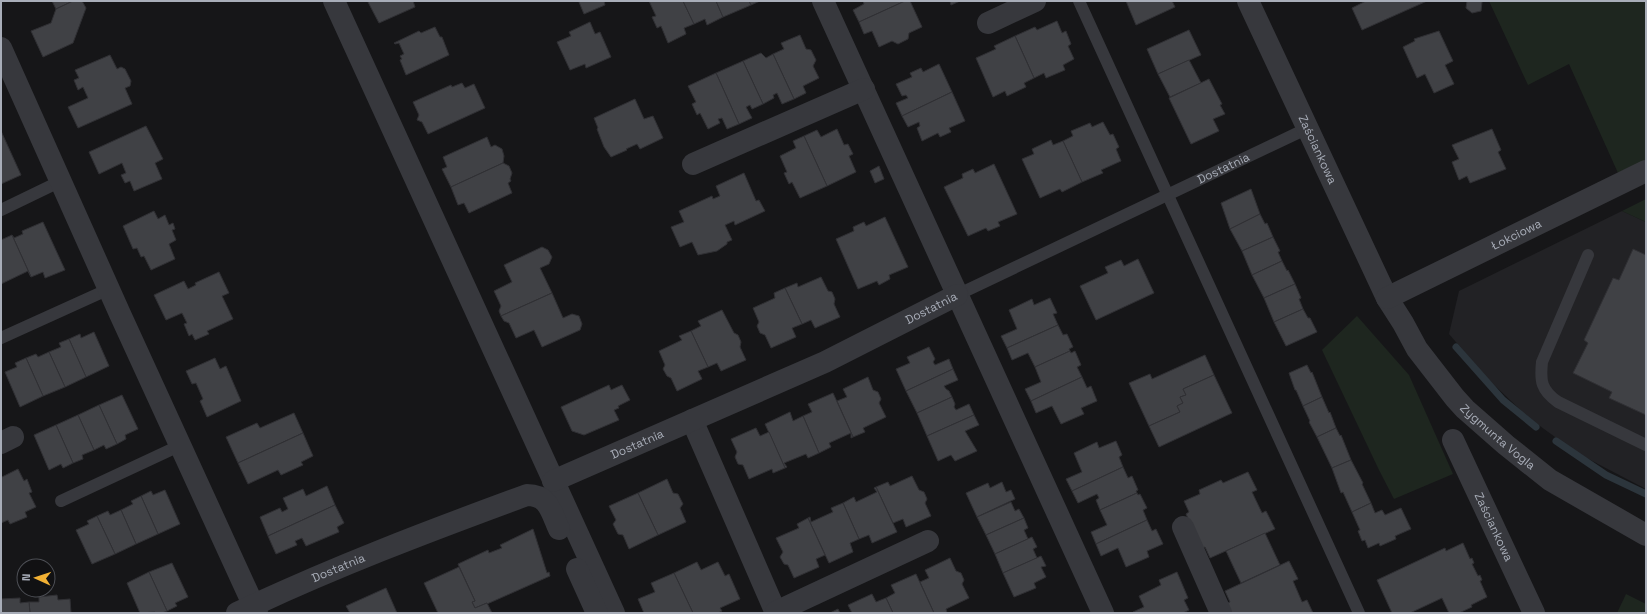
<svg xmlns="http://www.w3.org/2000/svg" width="1647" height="614" font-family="'Space Grotesk',sans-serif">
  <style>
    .built { fill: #222225 }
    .green { fill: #1e261f }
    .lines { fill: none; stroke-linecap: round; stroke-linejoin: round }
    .stream { stroke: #2c353c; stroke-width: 7 }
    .building { fill: #404145; stroke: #303034 }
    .lane { stroke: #37383d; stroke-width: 12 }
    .street { stroke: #37383d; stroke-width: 22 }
    .labels { text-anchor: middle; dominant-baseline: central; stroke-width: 3; stroke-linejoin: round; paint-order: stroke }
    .street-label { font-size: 12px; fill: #a8adb8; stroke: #111113 }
  </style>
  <rect width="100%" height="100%" fill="#161618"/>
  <polygon class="built" points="1622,211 1646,222 1646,489 1577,453 1529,418 1488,379 1449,334 1459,291"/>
  <g class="green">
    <polygon points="1489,1 1646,1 1646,160 1618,173 1569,64 1528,85"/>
    <polygon points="1646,199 1646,222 1622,211"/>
    <polygon points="1357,316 1409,375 1453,474 1394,499 1379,470 1322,350"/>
    <polygon points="1626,594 1646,604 1646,613 1617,613"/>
  </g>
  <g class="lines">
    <g class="stream">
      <polyline points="1456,347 1503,400 1536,427"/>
      <polyline points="1556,441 1606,475 1646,494"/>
    </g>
  </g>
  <g class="building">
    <polygon points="52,1 73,1 56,9"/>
    <polygon points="73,1 82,1 86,8 73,43 43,57 31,31 51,23 56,9"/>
    <polygon points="370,1 413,1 415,7 379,23 368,2"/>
    <polygon points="581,1 604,1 605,5 584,14 579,2"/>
    <polygon points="649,1 683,1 694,24 684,28 686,34 668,43 661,26 657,28 652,17 656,16"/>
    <polygon points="683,1 716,1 723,17 707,25 705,19 694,24"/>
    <polygon points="716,1 749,1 751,5 723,17"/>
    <polygon points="749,1 760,1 751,5"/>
    <polygon points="863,1 905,1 859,22 853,10 864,4"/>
    <polygon points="905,1 910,1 922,27 909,33 908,39 898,44 892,41 879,47 872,31 864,34 859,22"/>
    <polygon points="950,1 960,1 951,5"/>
    <polygon points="1126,1 1172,1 1175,7 1136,25"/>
    <polygon points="1366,1 1427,1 1362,30 1352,8"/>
    <polygon points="1467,1 1481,1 1482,2 1481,11 1472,13 1466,8"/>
    <polygon points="1057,21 1062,33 1066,31 1071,44 1068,46 1074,59 1063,65 1065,70 1046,78 1044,73 1034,78 1015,36 1035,27 1037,30"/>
    <polygon points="590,22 595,34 600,32 611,57 586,68 585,64 570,70 557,42 571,36 569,32"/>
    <polygon points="435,27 440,37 442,37 449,55 406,75 400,60 402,59 400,56 404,54 399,43 395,44 394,43 419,31 421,33"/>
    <polygon points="1189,30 1201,55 1158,74 1147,49"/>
    <polygon points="1439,31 1453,61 1445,65 1454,84 1434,93 1425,74 1417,78 1403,47 1415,41 1414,39"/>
    <polygon points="800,35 806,49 811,50 816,60 813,66 819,78 803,86 806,93 794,99 773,54 784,49 781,43"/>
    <polygon points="1015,36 1034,78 1024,83 1026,87 1007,96 1005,91 993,97 976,58 996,49 994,46"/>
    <polygon points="761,53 766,58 773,54 794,99 782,104 777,93 773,95 774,98 763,104 743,61"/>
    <polygon points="110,55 117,69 121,67 125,69 131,81 130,86 125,88 132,104 78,128 68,107 88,98 83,87 78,90 74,80 79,78 75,70"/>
    <polygon points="1189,60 1201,83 1170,97 1158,74"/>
    <polygon points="743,61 763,104 752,109 750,105 746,107 752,118 739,124 716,73"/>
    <polygon points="939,64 952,92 902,116 896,103 908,98 906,95 902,96 896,84 912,77 910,73 921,68 923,72"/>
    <polygon points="716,73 739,124 727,129 722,118 718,119 720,123 708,129 700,113 697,115 692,104 696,102 688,86"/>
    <polygon points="1209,79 1222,104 1220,105 1225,114 1213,119 1219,131 1191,144 1169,98"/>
    <polygon points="462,83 465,88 474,84 485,108 428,134 422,122 417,120 419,115 413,102 451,85 452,87"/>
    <polygon points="952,92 965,121 949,128 951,132 940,137 938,133 922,141 917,128 920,126 919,122 908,127 902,116"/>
    <polygon points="635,99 644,119 653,116 663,138 640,149 637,144 626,149 627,150 611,157 604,147 597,129 598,128 594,118"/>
    <polygon points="1103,122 1110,135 1113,134 1119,147 1116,149 1121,161 1101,170 1103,173 1082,182 1063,141 1073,136 1071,131 1090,123 1092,127"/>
    <polygon points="146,126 163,159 155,163 162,179 134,191 130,181 125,183 121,175 126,173 122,163 99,174 89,152"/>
    <polygon points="837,129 844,145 848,144 853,154 849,156 856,172 827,186 804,136 817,130 821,137"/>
    <polygon points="1492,129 1501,150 1498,152 1506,169 1470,183 1467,176 1459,180 1452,162 1459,159 1452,145"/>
    <polygon points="1,131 21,175 1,184"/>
    <polygon points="804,136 827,186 800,198 792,182 789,184 784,173 787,172 780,156 796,148 793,141"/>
    <polygon points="487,137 491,147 495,145 502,149 504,156 503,163 451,187 442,169 447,167 443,157"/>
    <polygon points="1051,140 1053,145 1063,141 1082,182 1062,192 1060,189 1040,198 1022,159 1034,154 1032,149"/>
    <polygon points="503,163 509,166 512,173 510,179 511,181 508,183 512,193 469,213 464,203 458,205 451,187"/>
    <polygon points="994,164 1017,214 998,222 1000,226 988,231 986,228 968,236 944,187 963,178 962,174 973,169 975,173"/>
    <polygon points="879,166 884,179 875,183 870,171"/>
    <polygon points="744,173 756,201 759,200 765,211 735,225 734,221 725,225 732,240 727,242 727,244 717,251 698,255 692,242 680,247 671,227 684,222 679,211 712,196 713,199 720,196 716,186"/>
    <polygon points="1251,189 1260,214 1230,229 1221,203"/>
    <polygon points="154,211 158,219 165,215 169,225 173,223 175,229 172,230 176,240 169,244 175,259 151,270 144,256 141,257 137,248 133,249 123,226"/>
    <polygon points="1260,214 1265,224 1267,223 1273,237 1242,251 1230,229"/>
    <polygon points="885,217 908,267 889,275 890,279 879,285 877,281 858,289 836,239 854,231 853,227 864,222 866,226"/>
    <polygon points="43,222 65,270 45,278 43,272 31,277 12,235 14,238 23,234 22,231"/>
    <polygon points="12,235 31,277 28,271 1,284 1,240"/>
    <polygon points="1273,237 1280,251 1278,252 1282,261 1252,275 1242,251"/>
    <polygon points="542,247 548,250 552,257 549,264 540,268 552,293 501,316 499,311 501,306 494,291 512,282 504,265"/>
    <polygon points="1633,249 1646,255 1646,415 1609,398 1612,392 1573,373 1588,343 1584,340 1613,278 1619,280"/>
    <polygon points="1138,259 1154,293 1096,320 1080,286 1108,273 1105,267 1121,260 1124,266"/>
    <polygon points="1282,261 1287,271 1288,270 1295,284 1264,298 1252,275"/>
    <polygon points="219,272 229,293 222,296 233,319 207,331 209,334 195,340 192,334 189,336 184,324 187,323 182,313 166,320 154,295 184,281 188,289 196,285 195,283"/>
    <polygon points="821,277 828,291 832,292 835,299 834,304 840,317 815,328 811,320 802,324 785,288 797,283 798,287"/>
    <polygon points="1295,284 1301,298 1299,299 1303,309 1274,322 1264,298"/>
    <polygon points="785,288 802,324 792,328 796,337 771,348 765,335 760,333 757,326 759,322 753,308 775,298 774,293"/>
    <polygon points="552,293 563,318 572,314 579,316 582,324 580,330 542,347 534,330 516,338 509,323 504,321 501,316"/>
    <polygon points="1050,298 1057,313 1053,314 1058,325 1007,348 1001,336 1017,329 1009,310 1032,299 1034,305"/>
    <polygon points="1303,309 1308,318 1310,318 1317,332 1286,346 1274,322"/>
    <polygon points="722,310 734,333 738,335 741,342 740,347 746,360 721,371 717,363 708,367 691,331 701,326 698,321"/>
    <polygon points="1058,325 1063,335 1067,334 1073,347 1069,349 1070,351 1035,367 1028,353 1012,360 1007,348"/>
    <polygon points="691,331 708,367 698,371 702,379 677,391 671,378 667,376 663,369 665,365 659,351 682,340 679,336"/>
    <polygon points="94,332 109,366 86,377 69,339 80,334 81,338"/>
    <polygon points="69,339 86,377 65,387 49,352 61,347 59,343"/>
    <polygon points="929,347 935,359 933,362 935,365 949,359 953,369 906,391 896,369 910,363 907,357"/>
    <polygon points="1070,351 1071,353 1075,351 1081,365 1077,367 1082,377 1031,401 1025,389 1041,382 1035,367"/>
    <polygon points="49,352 65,387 43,396 26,358 36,354 38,357"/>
    <polygon points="1205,355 1214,375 1183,389 1186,395 1180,397 1183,403 1177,406 1180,412 1149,426 1129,383 1150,374 1152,379"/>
    <polygon points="26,358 43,396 20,407 5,372 17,367 15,363"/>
    <polygon points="215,358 220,369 226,366 241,401 207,417 200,401 203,399 196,383 192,384 186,371"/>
    <polygon points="1307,365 1311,373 1312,372 1322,397 1303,406 1296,390 1295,390 1289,373"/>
    <polygon points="953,369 958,380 944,386 946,389 949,391 952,397 917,413 906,391"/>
    <polygon points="1214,375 1232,413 1159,447 1149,426 1180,412 1177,406 1183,403 1180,397 1186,395 1183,389"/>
    <polygon points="868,377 873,390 878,392 881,399 879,403 886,417 863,428 865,432 853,437 837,401 847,397 843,389"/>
    <polygon points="1082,377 1087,388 1091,386 1097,401 1081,408 1084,414 1061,424 1052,406 1036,413 1031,401"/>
    <polygon points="609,385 611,390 622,385 630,400 618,406 619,408 614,410 619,420 584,435 572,431 561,407"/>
    <polygon points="833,393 853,437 851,438 851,433 829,443 831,447 819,453 803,416 812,412 808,404"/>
    <polygon points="122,395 138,429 125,435 126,439 117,444 99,405"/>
    <polygon points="952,397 955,404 954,407 956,410 969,404 974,415 927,436 917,413"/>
    <polygon points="1322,397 1329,413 1330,412 1336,428 1317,437 1309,422 1310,421 1303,406"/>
    <polygon points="99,405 117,444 106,449 104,445 94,450 78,415"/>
    <polygon points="790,412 793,421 803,416 819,453 808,458 806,454 784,463 787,467 785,468 765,424"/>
    <polygon points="294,413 303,433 238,463 226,437 257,423 260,428"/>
    <polygon points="78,415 94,450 82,455 83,459 73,463 56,425"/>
    <polygon points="974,415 979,425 965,431 977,451 955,461 951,455 938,461 927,436"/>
    <polygon points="56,425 73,463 63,468 61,464 49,470 34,435"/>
    <polygon points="756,428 760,436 769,432 785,468 773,473 772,469 749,479 743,465 738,464 735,457 737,452 731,439"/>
    <polygon points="1336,428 1340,436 1341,435 1351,460 1332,468 1317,437"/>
    <polygon points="303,433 313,456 301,462 303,465 281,475 278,470 248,484 238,463"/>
    <polygon points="1116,441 1122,455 1119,457 1123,467 1072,491 1066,479 1082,472 1074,453 1097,442 1099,448"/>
    <polygon points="1351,460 1363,483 1362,484 1371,503 1352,512 1343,492 1341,493 1332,468"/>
    <polygon points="1123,467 1128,478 1132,476 1138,490 1136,491 1137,493 1100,510 1096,500 1099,498 1097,494 1078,503 1072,491"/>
    <polygon points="18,469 24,481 27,479 32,492 29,493 36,507 25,512 27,517 10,524 8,520 1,523 1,475 2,477"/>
    <polygon points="1248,472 1257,490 1252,492 1262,513 1266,511 1275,529 1210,558 1205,547 1202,548 1186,514 1189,512 1184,501 1200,494 1199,490 1221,480 1223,483"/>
    <polygon points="912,476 919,490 924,492 927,499 925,503 931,516 906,527 903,519 893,523 876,487 888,482 890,486"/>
    <polygon points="667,479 673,493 678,494 683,504 680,508 686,522 658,535 638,493"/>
    <polygon points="1002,482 1006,492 1011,490 1015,499 977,517 966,493 988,483 990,488"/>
    <polygon points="327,486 335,505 268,536 260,517 280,508 282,512 288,509 283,498 303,489 306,496"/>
    <polygon points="876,487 897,532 872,543 869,535 859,539 843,503 854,497 856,502 877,492 874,488"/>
    <polygon points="165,490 180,524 158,534 141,496 151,491 153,495"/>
    <polygon points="638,493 658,535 629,549 623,535 618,534 613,524 616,520 609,506"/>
    <polygon points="1137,493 1138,495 1140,494 1147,508 1143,510 1147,520 1096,544 1091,532 1107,525 1100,510"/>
    <polygon points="141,496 158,534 136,544 121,510 133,504 131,501"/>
    <polygon points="1011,502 1015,511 1019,509 1024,518 986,535 977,517"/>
    <polygon points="843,503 859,539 850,543 853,552 829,563 808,518 810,517 811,522 833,512 831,508"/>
    <polygon points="1371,503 1375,513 1382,510 1385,515 1401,508 1411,529 1395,536 1396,539 1380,546 1379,543 1368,548 1365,540 1362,541 1358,531 1360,530 1352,512"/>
    <polygon points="335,505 344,523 337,527 339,532 306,546 302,538 295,541 297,545 276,554 268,536"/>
    <polygon points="121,510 136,544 115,554 97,516 108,511 110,515"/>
    <polygon points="97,516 115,554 92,564 76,530 89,524 87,521"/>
    <polygon points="808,518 825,555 816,559 819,567 794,578 788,565 784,564 780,557 783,552 776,538 799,528 797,524"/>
    <polygon points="1024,518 1028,528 1024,530 1028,539 995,554 986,535"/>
    <polygon points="1147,520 1152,531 1156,529 1163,544 1147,551 1149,557 1126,567 1118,548 1101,556 1096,544"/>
    <polygon points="533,529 547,573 549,572 550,576 487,604 487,603 475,608 472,602 475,601 458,564 488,550 489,553 502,548 500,545"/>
    <polygon points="1265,533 1280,565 1241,583 1226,551"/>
    <polygon points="1032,537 1037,547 1033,549 1037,558 1003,573 995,554"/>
    <polygon points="1463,543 1470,559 1472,558 1474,563 1472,564 1478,576 1480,575 1482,580 1480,581 1487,597 1471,605 1472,607 1459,613 1449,613 1442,598 1410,613 1392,613 1377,580 1445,548 1446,551"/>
    <polygon points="1041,556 1046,566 1041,567 1046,577 1034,583 1036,588 1014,597 1003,573"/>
    <polygon points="950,558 956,571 961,573 964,580 962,584 969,598 946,609 947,613 934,613 920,582 929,578 925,570"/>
    <polygon points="1289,561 1298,579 1293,581 1302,602 1307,600 1313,613 1231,613 1227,603 1230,602 1225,591"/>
    <polygon points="697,562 701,570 718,562 725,576 729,574 740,599 720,608 722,611 718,613 693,613 674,573"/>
    <polygon points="172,563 188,597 175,603 177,606 167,611 149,572"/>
    <polygon points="459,567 475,601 472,602 475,608 487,603 492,613 438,613 424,583"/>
    <polygon points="149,572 167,611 162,613 156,613 155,612 140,613 127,583"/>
    <polygon points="1177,572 1188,598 1184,600 1189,610 1183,613 1134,613 1133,612 1144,607 1139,596 1161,585 1159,580"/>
    <polygon points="674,573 693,613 644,613 638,599 655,592 651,583"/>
    <polygon points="916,574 934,613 893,613 886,598 895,593 891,585"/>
    <polygon points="386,588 397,613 350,613 346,606"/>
    <polygon points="872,594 876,602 886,598 893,613 852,613 848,605"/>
    <polygon points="57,595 58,600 70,599 71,613 30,613 29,602 39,602 39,597"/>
    <polygon points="20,598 20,603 29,602 30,613 1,613 1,599"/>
    <polygon points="838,609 840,613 830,613"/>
  </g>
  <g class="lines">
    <g class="lane">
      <polyline points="1079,1 1359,613"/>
      <polyline points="1,210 61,181"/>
      <path d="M1588 255 1542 362C1540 381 1541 390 1558 402L1646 445"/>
      <path id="s1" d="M957 295 1306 129"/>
      <polyline points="1,338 109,289"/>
      <polyline points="61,501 181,445"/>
    </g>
    <g class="street">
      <polyline points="334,1 614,613"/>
      <polyline points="823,1 1103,613"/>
      <path id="s2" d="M1248 1 1387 298 1403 323 1417 349 1455 398 1465 409 1506 445 1550 480 1646 535"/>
      <polyline points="988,23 1035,1"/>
      <polyline points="1,48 120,314 257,613"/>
      <polyline points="693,164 864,89"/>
      <path id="s3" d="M1387 298 1646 171"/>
      <polyline points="692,420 776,613"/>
      <path id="s4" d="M1453 440 1534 613"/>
      <polyline points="1,443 13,437"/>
      <path id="s5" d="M553 481 825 362 957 295"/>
      <polyline points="1183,527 1221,613"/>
      <polyline points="577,569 597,613"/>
      <polyline points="776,612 928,541"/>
      <path id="s6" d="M237 613C331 568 429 531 527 495 549 495 551 512 559 529"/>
    </g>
  </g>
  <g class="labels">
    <g class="street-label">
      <text stroke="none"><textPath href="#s2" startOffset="164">Zaściankowa</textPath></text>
      <text stroke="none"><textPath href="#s1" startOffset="295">Dostatnia</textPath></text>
      <text stroke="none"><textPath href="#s3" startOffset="144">Łokciowa</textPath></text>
      <text stroke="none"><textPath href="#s5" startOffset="416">Dostatnia</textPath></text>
      <text stroke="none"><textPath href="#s2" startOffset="507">Zygmunta Vogla</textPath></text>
      <text stroke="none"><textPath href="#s5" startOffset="92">Dostatnia</textPath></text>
      <text stroke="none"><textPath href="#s4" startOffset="96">Zaściankowa</textPath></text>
      <text stroke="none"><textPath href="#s6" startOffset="111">Dostatnia</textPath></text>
    </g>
  </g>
  <rect width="1647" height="614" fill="none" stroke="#a8adb8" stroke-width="4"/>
  <g transform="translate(36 578) rotate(273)"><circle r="19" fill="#111113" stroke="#4d4f55"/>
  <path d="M0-3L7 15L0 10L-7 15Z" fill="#f2b134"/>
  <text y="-6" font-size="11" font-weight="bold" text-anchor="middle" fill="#a8adb8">N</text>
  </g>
</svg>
